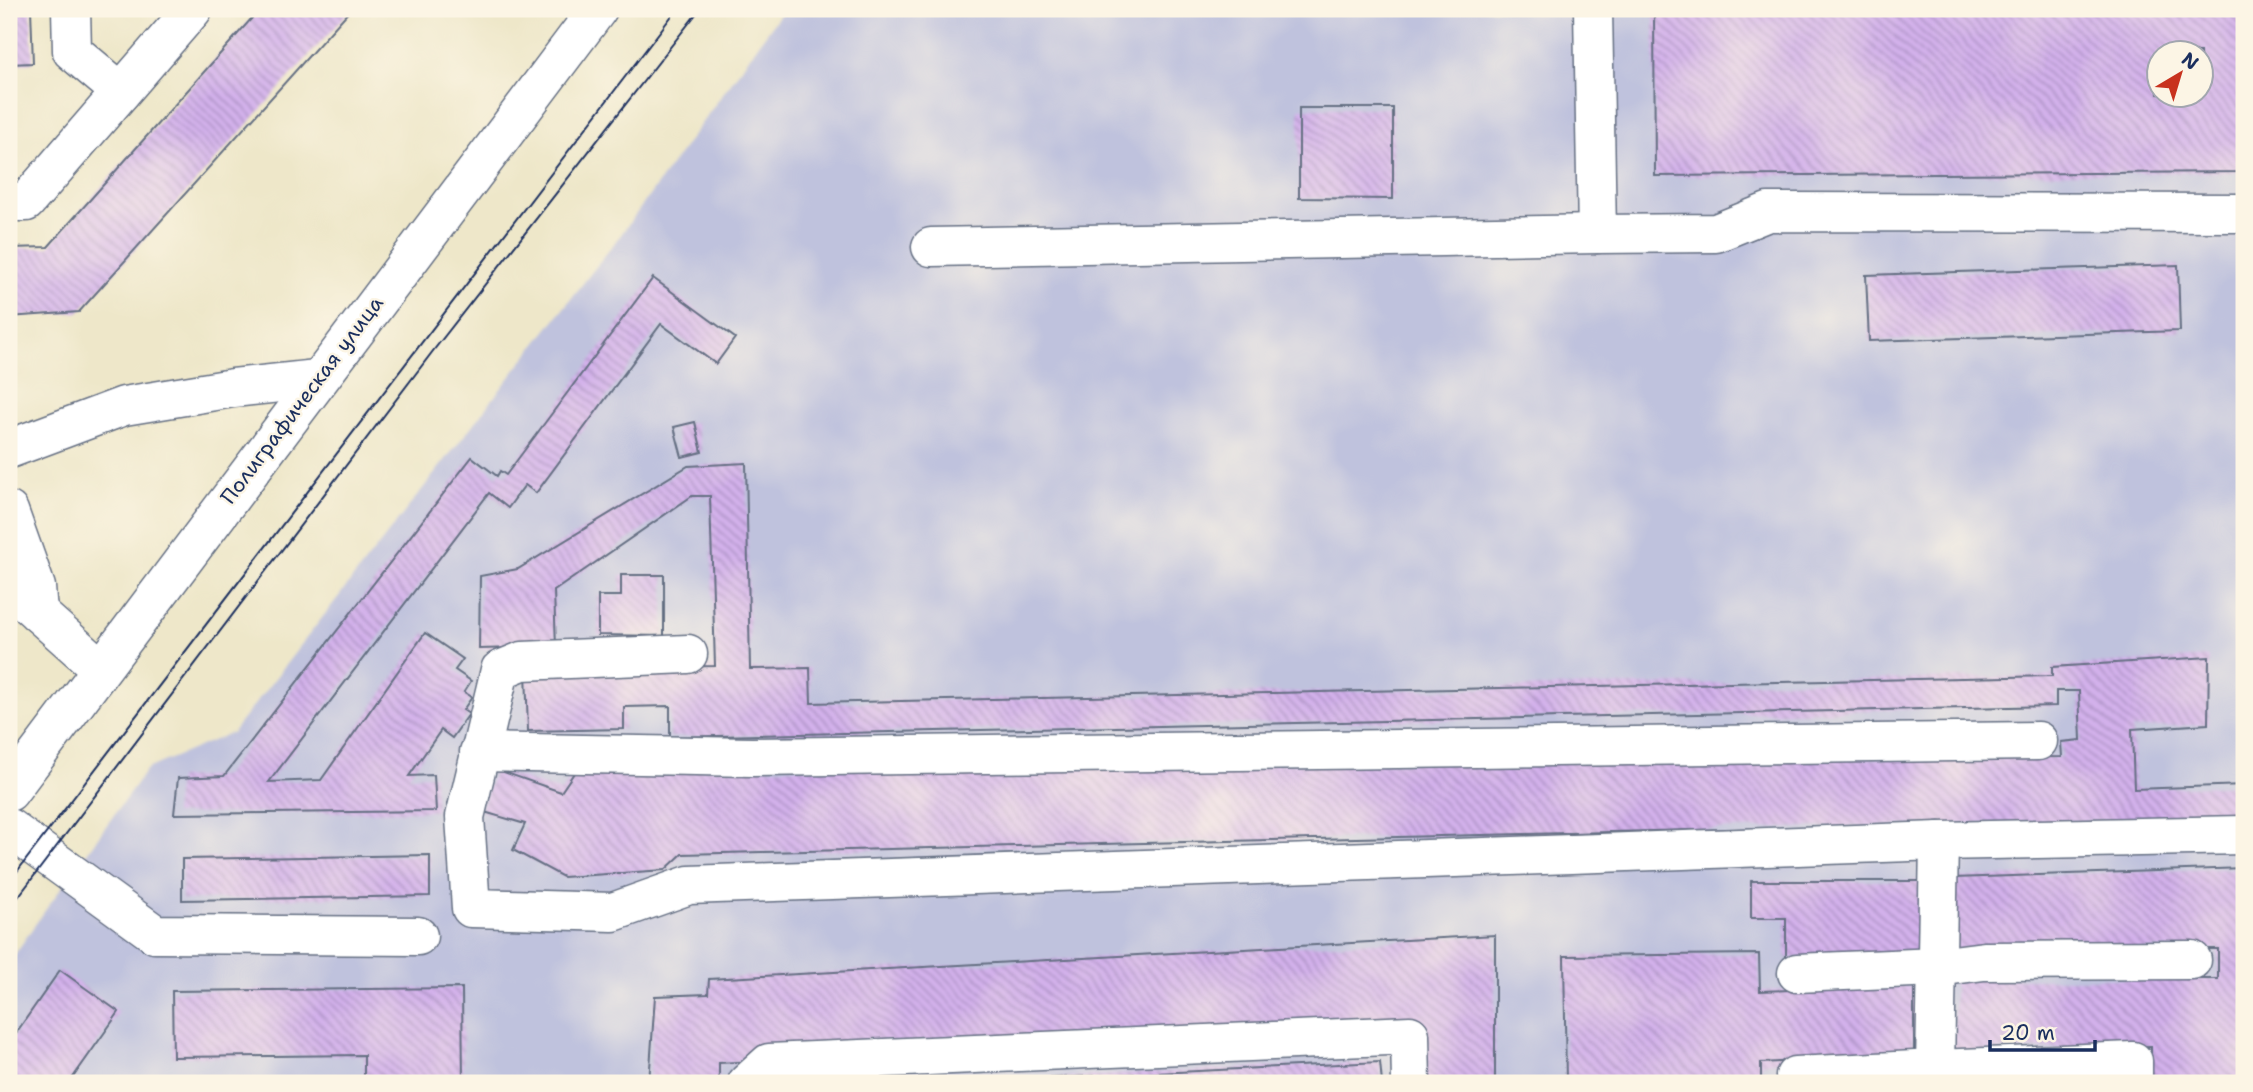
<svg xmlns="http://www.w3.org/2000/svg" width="2253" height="1092" font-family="'Shantell Sans',sans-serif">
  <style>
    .industrial { fill: #bfc2dd; fill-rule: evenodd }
    .building { fill: url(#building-back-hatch); fill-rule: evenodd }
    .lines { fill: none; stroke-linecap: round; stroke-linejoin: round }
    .minor-casing { stroke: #656f83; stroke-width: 41 }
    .minor { stroke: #fff; stroke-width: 38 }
    .tram { stroke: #1b2f5e; stroke-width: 2 }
    .labels { text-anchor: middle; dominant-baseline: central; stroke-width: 5; stroke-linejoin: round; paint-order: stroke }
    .street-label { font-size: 21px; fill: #1b2f5e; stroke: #fcf5e5 }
  </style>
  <defs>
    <pattern id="building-back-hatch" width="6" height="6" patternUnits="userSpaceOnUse" patternTransform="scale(1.75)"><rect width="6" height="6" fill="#d3b1eb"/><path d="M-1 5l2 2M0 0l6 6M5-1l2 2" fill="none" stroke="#aa90c2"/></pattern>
  </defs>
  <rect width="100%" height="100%" fill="#fcf5e5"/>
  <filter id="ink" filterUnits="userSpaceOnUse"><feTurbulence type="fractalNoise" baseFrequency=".0143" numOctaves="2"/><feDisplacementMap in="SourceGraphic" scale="14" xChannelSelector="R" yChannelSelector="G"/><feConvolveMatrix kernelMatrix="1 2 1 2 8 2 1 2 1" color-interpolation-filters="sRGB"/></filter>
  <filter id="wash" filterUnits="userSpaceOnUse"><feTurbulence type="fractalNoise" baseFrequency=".00686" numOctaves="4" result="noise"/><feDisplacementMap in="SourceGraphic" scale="28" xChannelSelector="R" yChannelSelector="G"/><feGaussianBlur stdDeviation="1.57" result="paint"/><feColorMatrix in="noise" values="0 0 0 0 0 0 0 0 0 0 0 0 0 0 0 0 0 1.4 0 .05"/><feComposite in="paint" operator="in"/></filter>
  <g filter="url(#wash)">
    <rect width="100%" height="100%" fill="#eee7c9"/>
    <path class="industrial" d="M784 9H2244V1083H9V963L34 926 147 769 233 732 620 236ZM2158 52H2200V94H2158Z"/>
    <g id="blocks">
      <g class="building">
        <polygon points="9,9 31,9 33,63 9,64"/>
        <polygon points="260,9 351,9 79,312 9,317 9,248 48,247"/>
        <path d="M1654 9H2244V172L1655 176ZM2158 52H2200V94H2158Z"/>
        <polygon points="1299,108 1393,108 1393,199 1299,198"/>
        <polygon points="2178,265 2180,331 1869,341 1866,275"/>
        <polygon points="653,278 735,338 716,364 661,324 536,493 525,485 508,508 489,493 269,782 321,780 425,633 463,659 455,670 471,681 464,692 472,697 463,710 469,714 452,738 441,730 409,776 434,775 436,811 174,814 178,778 224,776 472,457 497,476 500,471 506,475"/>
        <polygon points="695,422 702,452 682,457 674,427"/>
        <polygon points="746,463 750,669 810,668 811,703 2052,676 2052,667 2209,657 2208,724 2132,729 2134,789 2244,785 2244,817 682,854 665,870 563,877 513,850 525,824 481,811 495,769 561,792 576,770 2062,757 2061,742 2081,740 2079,691 2056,691 2056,706 670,737 670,706 624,707 624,729 528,731 526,670 715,666 710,496 692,496 554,591 556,647 479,649 480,576 518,569 688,466"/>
        <polygon points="621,575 664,575 664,636 598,635 598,596 621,596"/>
        <polygon points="430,855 430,896 182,900 182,859"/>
        <polygon points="2244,868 2244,1083 2151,1083 2151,1046 1954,1051 1954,979 2218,979 2218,949 1954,949 1953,878"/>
        <polygon points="1751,881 1924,881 1924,958 1786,958 1786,918 1751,918"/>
        <polygon points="1495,935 1495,1083 1423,1083 1422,1027 719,1063 719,1083 649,1083 655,996 708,994 709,979"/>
        <polygon points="1759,954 1760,991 1914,986 1914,1054 1761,1063 1761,1083 1566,1083 1564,956"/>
        <polygon points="60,970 119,1012 69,1083 9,1083 9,1043"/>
        <polygon points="462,988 463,1083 364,1083 364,1055 173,1057 172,991"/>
        <polygon points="1380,1062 1382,1083 991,1083 991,1081"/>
      </g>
    </g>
  </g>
  <g filter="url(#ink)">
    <use href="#blocks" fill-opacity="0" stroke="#656f83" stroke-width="2"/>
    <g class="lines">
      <g class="minor-casing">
        <g id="minor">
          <polyline points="71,9 72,51 121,92"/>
          <polyline points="1593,9 1597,234 1716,233 1768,212 2244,213"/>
          <polyline points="9,202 26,202 193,9"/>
          <polyline points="931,247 1597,234"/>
          <polyline points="9,449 124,406 233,388 317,379"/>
          <polyline points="9,511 36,587 38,613"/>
          <polyline points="9,587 100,668"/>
          <polyline points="688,654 522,661 500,670 465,817 471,908 613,912 689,885 1939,841 2244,835"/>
          <polyline points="479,752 752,757 2038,741"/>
          <polyline points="9,792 598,9"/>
          <polyline points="9,828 155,934 418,936"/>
          <polyline points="1939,841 1935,1069 2133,1061 2133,1083"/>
          <polyline points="1797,973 1937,967 1984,961 2192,960"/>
          <polyline points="1795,1076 1935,1069"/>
          <polyline points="747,1083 769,1063 1410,1035 1411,1083"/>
        </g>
      </g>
      <use href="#minor" class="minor"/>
      <g class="tram">
        <polyline points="9,882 677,9"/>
        <polyline points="9,909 433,351 700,9"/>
      </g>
    </g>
  </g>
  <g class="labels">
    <g class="street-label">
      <text transform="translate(302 400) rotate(-53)">Полиграфическая улица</text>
    </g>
  </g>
  <rect width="2253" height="1092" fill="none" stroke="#fcf5e5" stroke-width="35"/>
  <g transform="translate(2180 74) rotate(38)"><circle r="33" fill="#fcf5e5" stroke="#a2a6af" stroke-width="2"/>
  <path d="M0-5L12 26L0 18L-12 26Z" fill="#c8321e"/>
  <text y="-10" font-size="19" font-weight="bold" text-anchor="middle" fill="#1b2f5e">N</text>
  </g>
  <path d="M1990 1040v10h105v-10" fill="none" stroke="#1b2f5e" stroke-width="3.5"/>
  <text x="2001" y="1040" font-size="21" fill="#1b2f5e" stroke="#fcf5e5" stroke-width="5" paint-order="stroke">20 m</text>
</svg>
